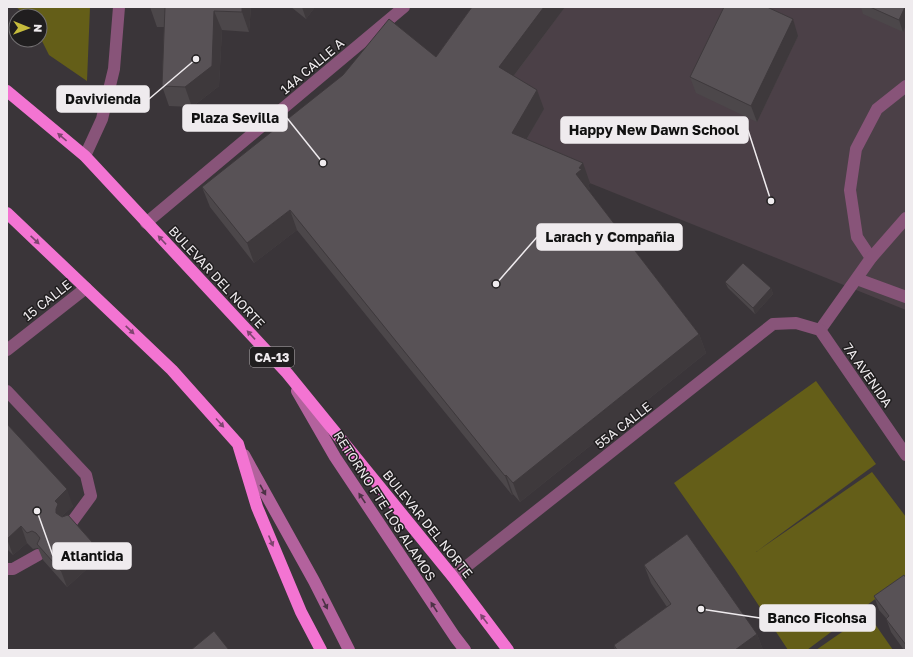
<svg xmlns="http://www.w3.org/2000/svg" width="913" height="657" font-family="'Golos Text',sans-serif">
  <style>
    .built { fill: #4b4047 }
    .green { fill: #645e18 }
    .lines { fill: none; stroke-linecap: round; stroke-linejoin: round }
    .lane { stroke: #885479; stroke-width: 12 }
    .street { stroke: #885479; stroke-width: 12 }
    .secondary { stroke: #b3629d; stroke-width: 12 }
    .highway { stroke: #f374d2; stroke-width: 12 }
    .wall { fill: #4c474a }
    .shaded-wall { fill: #3e393c }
    .building { fill: #585256; stroke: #3e393c }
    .oneway { fill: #7f4570 }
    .oneway2 { fill: #4c3245 }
    .labels { text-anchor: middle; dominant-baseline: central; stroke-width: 3; stroke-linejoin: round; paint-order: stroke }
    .shield { fill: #201e1f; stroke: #b1aeb0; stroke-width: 1 }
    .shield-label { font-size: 12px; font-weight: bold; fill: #efebee }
    .street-label { font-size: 13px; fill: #efebee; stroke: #201e1f }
    .leader { fill: none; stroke: #efebee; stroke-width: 1.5 }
    .callout-dot { fill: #efebee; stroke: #201e1f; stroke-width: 1.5 }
    .callout { fill: #efebee; stroke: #efebee; stroke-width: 1.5 }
    .callout-label { font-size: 14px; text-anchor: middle; font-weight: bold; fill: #111 }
  </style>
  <rect width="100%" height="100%" fill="#3a3539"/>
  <polygon class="built" points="484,7 906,7 906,310 405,109"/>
  <g class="green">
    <polygon points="16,7 90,7 87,81 49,55 40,37 40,16 27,16"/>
    <polygon points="816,381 876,464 756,552 872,472 906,517 906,576 807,650 788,650 734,568 674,483"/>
    <polygon points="868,614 893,650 816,650"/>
  </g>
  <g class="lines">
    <g class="lane">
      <polyline points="871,258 857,237 850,190 856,149 877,109 906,86"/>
      <polyline points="857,279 906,297"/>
      <polyline points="820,330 871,258 906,218"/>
      <polyline points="7,391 86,475 91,496 69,526"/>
      <polyline points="7,569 13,569 38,555"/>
    </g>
    <g class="street">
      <polyline points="85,156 102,119 114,69 119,7"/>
      <polyline points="146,223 404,7"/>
      <polyline points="7,350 86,288"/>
      <polyline points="453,577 773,324 796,323 820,330 906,455"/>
    </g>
    <g class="secondary">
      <polyline points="297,391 335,457 455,637 465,650"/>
      <polyline points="244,455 314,581 349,650"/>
    </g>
    <g class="highway">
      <polyline points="7,91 85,156 287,373 453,577 508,650"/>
      <polyline points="7,213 172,370 238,444 257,507 301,612 321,650"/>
    </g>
  </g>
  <g class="wall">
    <polygon points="150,7 251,7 249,32 222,30 219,86 192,107 169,106 162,86 164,27 157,27"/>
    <polygon points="291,7 315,7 306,19"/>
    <polygon points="472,7 565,7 514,76 544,109 527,139 590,183 588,185 590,189 588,190 699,334 706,353 520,502 513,494 512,495 297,230 254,263 210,207 202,187 436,57"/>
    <polygon points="861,7 906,7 906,25 903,32 863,14"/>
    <polygon points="798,36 757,122 696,93 690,77"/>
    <polygon points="725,282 771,288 773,294 755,314 728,288"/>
    <polygon points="7,424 73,506 62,516 62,517 98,559 67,587 43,560 38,548 33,549 27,543 13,555 7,549"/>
    <polygon points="644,565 757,634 763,650 615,650 614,645 667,607 651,583"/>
    <polygon points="906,578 906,650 904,650 891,632 886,618 879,610 874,596"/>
  </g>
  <g class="shaded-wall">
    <polygon points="242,7 251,7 249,32 242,12"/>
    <polygon points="302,7 315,7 306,19"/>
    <polygon points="544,7 565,7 506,86 499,67"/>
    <polygon points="905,7 906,7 906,25 903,32 899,20"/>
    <polygon points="214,11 222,30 219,86 192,107 185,87"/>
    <polygon points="793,19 798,36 757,122 751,106"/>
    <polygon points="537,90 544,109 519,152 512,133"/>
    <polygon points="583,163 590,183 588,185 590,189 583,194 576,174 579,168"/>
    <polygon points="290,210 297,230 254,263 247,243"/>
    <polygon points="771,288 773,294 755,314 753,308"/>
    <polygon points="699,334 706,353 520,502 513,483"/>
    <polygon points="506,475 513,494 512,495 505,476"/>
    <polygon points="67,489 73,506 62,516 64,520 56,513 55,501"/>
    <polygon points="21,526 27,543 13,555 7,539"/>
    <polygon points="92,542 98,559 67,587 61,571"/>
    <polygon points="757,634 763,650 735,650"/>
  </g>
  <g class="building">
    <polygon points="151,7 242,7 242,12 214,11 212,66 185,87 162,86 165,7"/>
    <polygon points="472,7 544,7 499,67 537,90 512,133 583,163 579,168 582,169 576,174 699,334 513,483 506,475 505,476 290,210 247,243 202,187 343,75 389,19 436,57"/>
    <polygon points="724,7 767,7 793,19 751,106 690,77"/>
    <polygon points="870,7 905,7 899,20"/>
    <polygon points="743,263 771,288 753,308 725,282"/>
    <polygon points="7,424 67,489 55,501 58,504 56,509 56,513 62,517 68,515 92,542 61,571 37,544 40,538 36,533 32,531 27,533 21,526 7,539"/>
    <polygon points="687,534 757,634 735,650 617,650 614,645 671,604 644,565"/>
    <polygon points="904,575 906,578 906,645 886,619 889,616 874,596"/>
    <polygon points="214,631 229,650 191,650"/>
  </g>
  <defs><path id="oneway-solid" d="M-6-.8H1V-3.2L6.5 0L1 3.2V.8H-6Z"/></defs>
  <g class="oneway">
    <use href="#oneway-solid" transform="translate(62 137) rotate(-140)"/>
    <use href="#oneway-solid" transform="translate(35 240) rotate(43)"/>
    <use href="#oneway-solid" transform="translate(162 240) rotate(-133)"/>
    <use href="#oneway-solid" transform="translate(130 330) rotate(44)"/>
    <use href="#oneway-solid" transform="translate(251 335) rotate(-133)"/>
    <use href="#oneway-solid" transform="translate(220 423) rotate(48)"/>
    <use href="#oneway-solid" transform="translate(271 541) rotate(67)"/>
    <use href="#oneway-solid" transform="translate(484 619) rotate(-127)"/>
  </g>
  <g class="oneway2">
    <use href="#oneway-solid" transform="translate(263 490) rotate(61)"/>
    <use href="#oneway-solid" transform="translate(362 498) rotate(-124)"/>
    <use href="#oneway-solid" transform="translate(325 604) rotate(64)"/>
    <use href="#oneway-solid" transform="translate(434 607) rotate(-123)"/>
  </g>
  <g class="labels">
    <rect class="shield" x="250" y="347" width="44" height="20" rx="3"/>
    <g class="shield-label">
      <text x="272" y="357">CA-13</text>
    </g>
    <g class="street-label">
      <text transform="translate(312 66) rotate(-40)">14A CALLE A</text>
      <text transform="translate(217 277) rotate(47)">BULEVAR DEL NORTE</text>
      <text transform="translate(47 300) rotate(-38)">15 CALLE</text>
      <text transform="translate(868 375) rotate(55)">7A AVENIDA</text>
      <text transform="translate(623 425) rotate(-38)">55A CALLE</text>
      <text transform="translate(385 506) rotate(57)">RETORNO FTE LOS ALAMOS</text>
      <text transform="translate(428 524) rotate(51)">BULEVAR DEL NORTE</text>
    </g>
  </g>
  <path class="leader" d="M196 59L149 99M323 163L287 118M771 201L748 130M496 284L537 237M37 511L53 556M701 609L760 618"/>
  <g class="callout-dot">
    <circle cx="196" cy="59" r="4"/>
    <circle cx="323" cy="163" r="4"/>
    <circle cx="771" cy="201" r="4"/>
    <circle cx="496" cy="284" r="4"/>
    <circle cx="37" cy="511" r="4"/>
    <circle cx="701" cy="609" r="4"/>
  </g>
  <g class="callout">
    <rect x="57" y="86" width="92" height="26" rx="4"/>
    <rect x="183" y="105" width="104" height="26" rx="4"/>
    <rect x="561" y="117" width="187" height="26" rx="4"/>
    <rect x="537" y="224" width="145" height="26" rx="4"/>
    <rect x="53" y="543" width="78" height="26" rx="4"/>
    <rect x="760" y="605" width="115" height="26" rx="4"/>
  </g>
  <g class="callout-label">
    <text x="103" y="104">Davivienda</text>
    <text x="235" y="123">Plaza Sevilla</text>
    <text x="654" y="135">Happy New Dawn School</text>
    <text x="610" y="242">Larach y Compañia</text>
    <text x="92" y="561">Atlantida</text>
    <text x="817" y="623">Banco Ficohsa</text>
  </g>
  <rect width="913" height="657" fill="none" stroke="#efebee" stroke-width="16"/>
  <g transform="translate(28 28) rotate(91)"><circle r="19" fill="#201e1f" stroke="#737072"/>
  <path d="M0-3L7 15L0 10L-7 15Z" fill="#c6bc3c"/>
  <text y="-6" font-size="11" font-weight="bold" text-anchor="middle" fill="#efebee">N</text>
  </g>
</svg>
